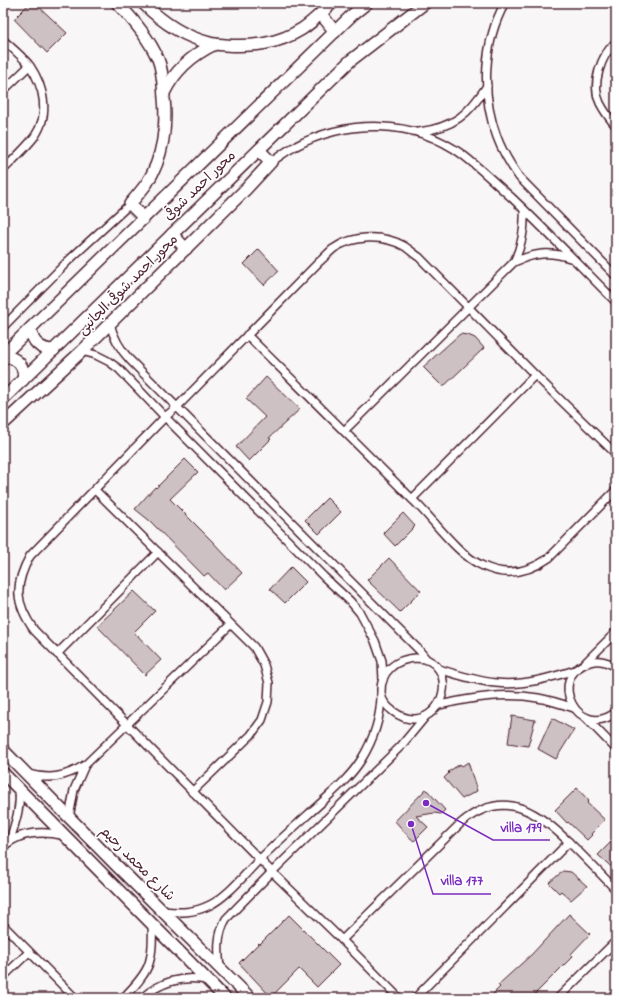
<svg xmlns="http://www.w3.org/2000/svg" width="619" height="1001" font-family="'Indie Flower','Playpen Sans Arabic',sans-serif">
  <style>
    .building { fill: #cdc1c4; stroke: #4a1f2b }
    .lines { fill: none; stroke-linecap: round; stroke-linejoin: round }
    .street-casing { stroke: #4a1f2b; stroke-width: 10 }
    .secondary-casing { stroke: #4a1f2b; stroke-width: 14 }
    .street { stroke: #fff; stroke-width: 7 }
    .secondary { stroke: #fff; stroke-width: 11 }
    .labels { text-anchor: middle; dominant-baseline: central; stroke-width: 3.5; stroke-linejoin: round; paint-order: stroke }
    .street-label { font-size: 14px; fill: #4a1f2b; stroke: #fff }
    .leader { fill: none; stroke: #7b2cbf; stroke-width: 1.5 }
    .callout-dot { fill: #7b2cbf; stroke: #fff; stroke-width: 1.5 }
    .callout-label { font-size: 15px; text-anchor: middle; font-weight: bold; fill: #7b2cbf; stroke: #fff; stroke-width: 3.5; stroke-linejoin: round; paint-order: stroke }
  </style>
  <rect width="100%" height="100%" fill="#f8f6f7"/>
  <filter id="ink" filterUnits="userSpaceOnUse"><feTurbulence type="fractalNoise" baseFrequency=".025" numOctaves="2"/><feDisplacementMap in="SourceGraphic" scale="8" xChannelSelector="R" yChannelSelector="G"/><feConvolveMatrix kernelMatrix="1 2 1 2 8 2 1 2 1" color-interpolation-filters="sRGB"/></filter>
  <g filter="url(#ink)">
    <g class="building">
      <polygon points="30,3 35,3 67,33 47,53 14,19"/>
      <polygon points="259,249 279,271 264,285 244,264"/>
      <polygon points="460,334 468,335 475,338 484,348 443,387 423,367"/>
      <polygon points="266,377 300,409 269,438 271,439 249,461 236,447 265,417 246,399"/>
      <polygon points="185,459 198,472 170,499 212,541 242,573 224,590 208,573 204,576 150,521 135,509 155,487 156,488"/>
      <polygon points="327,498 341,512 319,534 305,520"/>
      <polygon points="403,513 415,526 395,546 383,533"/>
      <polygon points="389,558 421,591 400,612 367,580"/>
      <polygon points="291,567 306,582 285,603 270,589"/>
      <polygon points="134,591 155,611 134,632 161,660 145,675 97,626"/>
      <polygon points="512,716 535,720 528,746 508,743"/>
      <polygon points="552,718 574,730 556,759 538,749"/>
      <polygon points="468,762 477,791 462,799 444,778 449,773 448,772 460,764 462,766"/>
      <polygon points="577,788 589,801 587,803 605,820 591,834 592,835 587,840 568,822 567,823 555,810"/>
      <polygon points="426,789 445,810 441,814 434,813 416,816 428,827 414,841 408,836 395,821"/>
      <polygon points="616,837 616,871 598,855"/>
      <polygon points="563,871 571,872 587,886 571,900 561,891 559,893 549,883"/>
      <polygon points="569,914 590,934 571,954 573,956 531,998 489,998 500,987 498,985 532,954"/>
      <polygon points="289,915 339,965 317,987 299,969 271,997 239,963 259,943 260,944"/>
    </g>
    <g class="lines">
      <g class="street-casing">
        <g id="street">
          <path d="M505 3C483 42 481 95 497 137 502 151 510 164 519 177L616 276"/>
          <path d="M3 40C12 48 23 57 30 66 44 87 50 114 35 136 26 148 14 159 3 170"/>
          <path d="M616 42C601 55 591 84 600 103 604 111 610 119 616 126"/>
          <polyline points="3,91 29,66"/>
          <path d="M419 132C454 127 468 115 487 86"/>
          <path d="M271 162C279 157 286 151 294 147 347 119 413 118 463 155 480 168 495 183 511 197 547 231 581 267 616 302"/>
          <path d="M514 262C522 245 525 229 524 210"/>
          <path d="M110 324C114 339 120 349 130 360L419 650 427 660"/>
          <polyline points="3,327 68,261 130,204"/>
          <path d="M247 335C304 391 361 448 417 504 437 524 458 555 483 566 506 577 529 572 549 558L616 490"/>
          <polyline points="82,351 96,355 108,361 119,369 165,417 324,577 350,601 360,613 375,641 382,661 383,680"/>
          <path d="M344 431 514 262C535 253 549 251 570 258"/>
          <polyline points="95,490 254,647 264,665 269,683 268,702 262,720 251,735 192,792"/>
          <polyline points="412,499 535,375"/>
          <polyline points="57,654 158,552"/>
          <path d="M416 658C419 659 425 658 428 660 455 673 444 717 415 719 402 720 382 707 381 693 380 671 396 659 416 658Z"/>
          <polyline points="585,663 616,632"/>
          <path d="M616 668C610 662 599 659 590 662 544 676 579 742 616 712"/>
          <path d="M439 669C458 675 476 681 496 683 523 686 550 678 575 670"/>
          <path d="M439 705C471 698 505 692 538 698 550 700 562 704 574 708"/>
          <polyline points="586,718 616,749"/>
          <path d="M28 774C51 780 65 777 85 765L230 625"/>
          <polyline points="69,818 74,790 85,765"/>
          <path d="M10 840C15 823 21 808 19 790"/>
          <path d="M3 847C19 832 42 831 62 835"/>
          <path d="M163 911C180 913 194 913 210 905 228 896 245 874 259 860 279 840 301 821 322 802 336 789 351 776 361 760 374 739 381 719 381 694"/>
          <polyline points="3,925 75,998"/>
          <path d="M342 940 461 823C506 786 539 813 573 846 587 860 602 875 616 890"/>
          <path d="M220 968C218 950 217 935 226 919L272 872 401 746 425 717"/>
          <polyline points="3,977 29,952"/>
          <path d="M123 998C149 972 154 963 152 925"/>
          <path d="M142 998C160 982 183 975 207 980"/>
          <path d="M399 998 342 940 272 872 34 630C15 603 14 585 30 556L165 417 177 407 319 262C324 258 328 253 333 249 353 235 383 234 404 246 409 249 414 254 419 257L535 375 616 454"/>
          <polyline points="415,998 569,842"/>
          <polyline points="558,998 616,941"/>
        </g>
      </g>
      <g class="secondary-casing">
        <g id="secondary">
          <path d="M117 3C134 20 148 37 158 59 163 71 163 84 164 98 167 126 163 158 147 183 142 190 136 197 130 204L144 218"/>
          <path d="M143 3C161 21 184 37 210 43 215 45 221 44 225 45 253 47 278 44 302 29 313 22 322 12 332 3"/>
          <polyline points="321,14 335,32"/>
          <path d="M164 93C175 70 192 55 215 44"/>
          <polyline points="172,234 186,249"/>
          <path d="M31 328C31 341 40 350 54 350"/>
          <polyline points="3,355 352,15 367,3"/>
          <path d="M3 357C17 356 26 367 23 380"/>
          <polyline points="3,399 350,61 425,3"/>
          <polyline points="3,424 82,351 246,189 271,162 259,150"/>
          <polyline points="3,750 116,865 250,998"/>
          <polyline points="3,773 225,998"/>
        </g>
      </g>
      <use href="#street" class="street"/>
      <use href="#secondary" class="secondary"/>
    </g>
  </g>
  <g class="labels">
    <g class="street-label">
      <text transform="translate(200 186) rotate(-44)">محور احمد شوقى</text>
      <text transform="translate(128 285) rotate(-45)">محور احمد شوقى الجانبى</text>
      <text transform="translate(137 864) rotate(45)">شارع محمد رحيم</text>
    </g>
  </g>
  <path class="leader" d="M426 803L493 840H550M411 824L433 894H491"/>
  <g class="callout-dot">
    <circle cx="426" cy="803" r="4"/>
    <circle cx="411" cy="824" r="4"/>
  </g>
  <g class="callout-label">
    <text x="521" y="832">villa 179</text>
    <text x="462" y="885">villa 177</text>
  </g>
  <rect width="619" height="1001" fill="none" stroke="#fff" stroke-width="16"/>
  <rect x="8" y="8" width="603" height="985" fill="none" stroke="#4a1f2b" stroke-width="1.5" filter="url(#ink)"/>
</svg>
